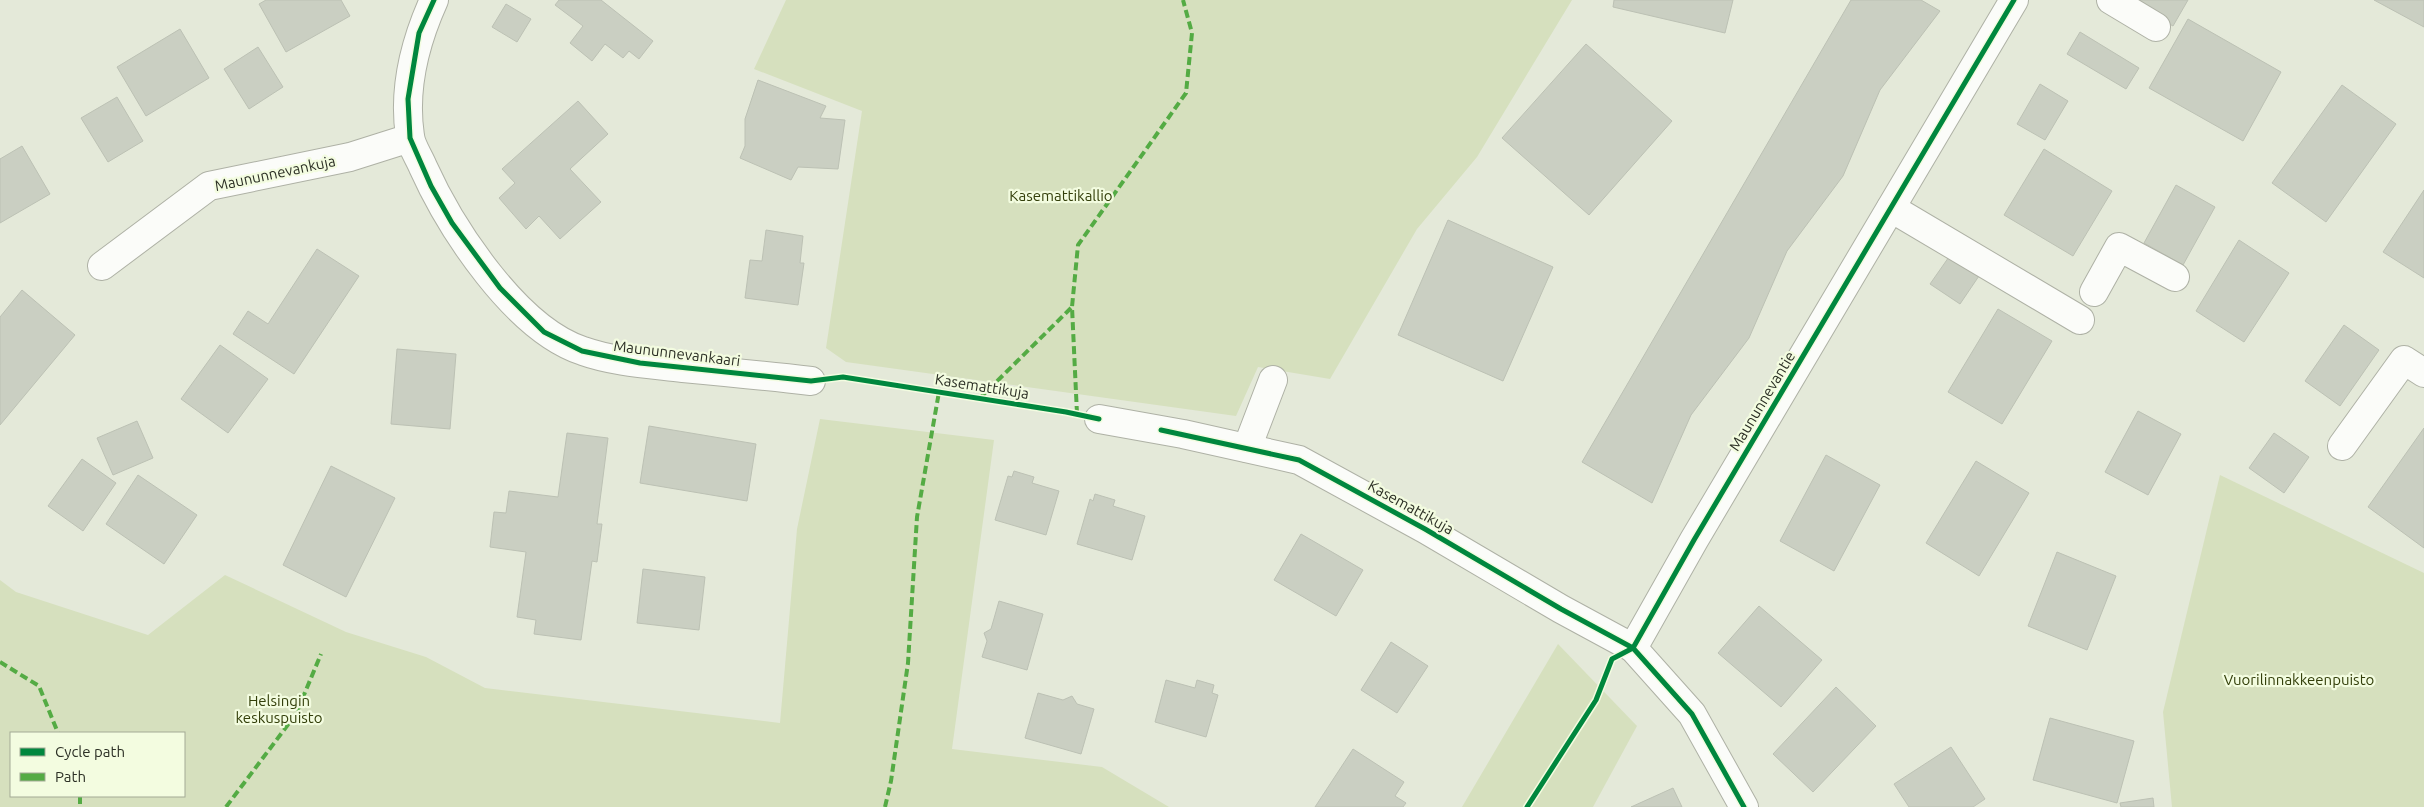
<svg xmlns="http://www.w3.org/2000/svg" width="2424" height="807" font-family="Ubuntu,sans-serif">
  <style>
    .green { fill: #d6e0be; fill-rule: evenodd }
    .building { fill: #cacfc2; stroke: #bcc1b4 }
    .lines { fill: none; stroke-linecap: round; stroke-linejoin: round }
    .minor-casing { stroke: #aeb1a5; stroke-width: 30 }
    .minor { stroke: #fbfcf9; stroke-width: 28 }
    .quiet { stroke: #54ab44; stroke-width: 4; stroke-dasharray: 8 4; stroke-linecap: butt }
    .cycleway-casing { stroke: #f3fce0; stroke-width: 8 }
    .cycleway { stroke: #00873e; stroke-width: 5 }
    .labels { text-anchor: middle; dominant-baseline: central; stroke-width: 4.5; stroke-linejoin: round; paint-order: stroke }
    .street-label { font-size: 15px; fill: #2c3025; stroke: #f3fce0 }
    .park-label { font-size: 15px; fill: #333f0a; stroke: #f3fce0 }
  </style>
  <rect width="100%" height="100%" fill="#e4e9d9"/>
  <g class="green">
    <polygon points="786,0 1572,0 1477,157 1417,229 1330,379 1258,367 1236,416 846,362 826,348 862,111 754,69"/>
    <path d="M820 419 994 440 952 749 1102 767 1169 807H0V580L16 592 148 635 225 575 346 632 426 657 485 688 780 723 797 529ZM11 733H184V796H11Z"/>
    <polygon points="2220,475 2424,573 2424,807 2172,807 2163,712"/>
    <polygon points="1558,644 1637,726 1593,807 1462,807"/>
  </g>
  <g class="building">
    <polygon points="266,0 341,0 350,16 286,52 259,4"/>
    <polygon points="559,0 601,0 653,41 639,59 629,51 623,58 605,44 592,61 570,43 583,26 555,5"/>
    <polygon points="1614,0 1733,0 1725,33 1613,7"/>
    <polygon points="1851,0 1921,0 1940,11 1880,90 1843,176 1787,251 1749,338 1691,415 1652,503 1582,462"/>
    <polygon points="2126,0 2188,0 2173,26"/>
    <polygon points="2374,0 2424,0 2424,27"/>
    <polygon points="506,4 531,19 517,42 492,27"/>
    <polygon points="2188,19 2281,72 2243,141 2149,88"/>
    <polygon points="180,29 209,78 146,116 117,67"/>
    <polygon points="2080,32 2139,68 2126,89 2067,54"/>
    <polygon points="1586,44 1672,121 1589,215 1502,138"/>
    <polygon points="258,47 283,87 249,109 224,69"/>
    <polygon points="758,80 826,106 820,118 845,120 838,169 798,167 791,180 740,158 745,146 745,119"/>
    <polygon points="2040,84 2068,101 2045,140 2017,124"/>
    <polygon points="2342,85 2396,124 2326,222 2272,183"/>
    <polygon points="117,97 143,141 108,162 81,118"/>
    <polygon points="578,101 608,134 570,169 601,202 560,239 539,216 526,229 499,198 515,183 502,169"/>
    <polygon points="22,146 50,194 0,223 0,159"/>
    <polygon points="2044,149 2112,191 2073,256 2004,215"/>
    <polygon points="2176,185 2215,207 2183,265 2144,243"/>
    <polygon points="2424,190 2424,278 2383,252"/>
    <polygon points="1448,220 1553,267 1503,381 1398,335"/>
    <polygon points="766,230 803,236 800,263 804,263 798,305 745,298 750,260 762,261"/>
    <polygon points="2239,240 2289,273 2244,342 2196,311"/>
    <polygon points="317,249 359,276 294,374 233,334 248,311 268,324"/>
    <polygon points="1951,254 1981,273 1960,304 1930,284"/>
    <polygon points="22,290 75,335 0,425 0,317"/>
    <polygon points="1998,309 2052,341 2002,424 1948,392"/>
    <polygon points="2344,325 2379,350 2340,406 2305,381"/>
    <polygon points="220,345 268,379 228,433 181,399"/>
    <polygon points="397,349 456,354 450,429 391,424"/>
    <polygon points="2138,411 2181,434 2148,495 2105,472"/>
    <polygon points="137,421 153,458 113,475 97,438"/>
    <polygon points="649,426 756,444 747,501 640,483"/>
    <polygon points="2424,428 2424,548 2368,507"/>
    <polygon points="567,433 608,438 597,524 602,524 597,562 592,561 581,640 534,634 536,620 517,617 526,552 490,547 494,512 506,513 509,491 558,497"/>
    <polygon points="2274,433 2309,457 2284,493 2249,468"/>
    <polygon points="1826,455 1880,485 1834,571 1780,541"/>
    <polygon points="82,459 116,483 83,531 48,506"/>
    <polygon points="1976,461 2029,493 1979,576 1926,543"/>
    <polygon points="331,466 395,498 346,597 283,565"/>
    <polygon points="1014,471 1034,477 1032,483 1059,491 1046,535 995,520 1008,476 1012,477"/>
    <polygon points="138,475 197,515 164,564 106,524"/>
    <polygon points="1095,494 1115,500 1113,506 1145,516 1132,560 1077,544 1090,499 1093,501"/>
    <polygon points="1301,534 1363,570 1336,616 1274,580"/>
    <polygon points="2057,552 2116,576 2087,650 2028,626"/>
    <polygon points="643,569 705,577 699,630 637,623"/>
    <polygon points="999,601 1043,614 1027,670 982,657 987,641 984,633 991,629"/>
    <polygon points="1759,606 1822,660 1781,707 1718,653"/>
    <polygon points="1391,642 1428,666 1397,713 1361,690"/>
    <polygon points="1166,680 1195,688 1197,680 1214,685 1212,693 1218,695 1206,737 1155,722"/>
    <polygon points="1836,687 1876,726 1813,792 1773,754"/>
    <polygon points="1038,693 1063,700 1072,696 1077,704 1094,709 1081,754 1025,738"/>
    <polygon points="2050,718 2134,741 2117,803 2033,780"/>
    <polygon points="1951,747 1985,799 1973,807 1909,807 1894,784"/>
    <polygon points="1353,749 1404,782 1395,796 1406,803 1403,807 1315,807"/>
    <polygon points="1673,788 1682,807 1631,807"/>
    <polygon points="2153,798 2154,807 2121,807 2120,803"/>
  </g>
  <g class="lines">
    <g class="minor-casing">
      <g id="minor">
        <path d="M434 0C415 42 403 90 410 136 411 146 419 157 423 167 451 229 516 329 583 351 614 362 650 364 683 368 726 372 768 376 811 381"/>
        <polyline points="2111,0 2156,27"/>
        <polyline points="1891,208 2080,320"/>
        <polyline points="102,266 209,186 350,157 410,138"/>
        <polyline points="2094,292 2119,247 2175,277"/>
        <polyline points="1099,419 1183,434 1299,460 1425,529 1561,609 1633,648"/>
        <polyline points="2342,446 2404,360 2424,373"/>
        <polyline points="1247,448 1273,380"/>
        <polyline points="1744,807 1692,714 1633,648 1694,540 2014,0"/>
      </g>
    </g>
    <use href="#minor" class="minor"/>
    <g class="quiet">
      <polyline points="980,398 1072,307"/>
      <polyline points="1077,414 1072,307 1078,245 1186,93 1192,33 1183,0"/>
      <polyline points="0,662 39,686 58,733"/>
      <polyline points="80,796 80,807"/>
      <polyline points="226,807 296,714 321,654"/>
      <polyline points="885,807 891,781 908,663 917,517 939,392"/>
    </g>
    <g class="cycleway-casing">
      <g id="cycleway">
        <polyline points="434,0 419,33 408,99 410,138 431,186 452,223 500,288 544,332 582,351 640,363 811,381 843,377 1066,412 1099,419"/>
        <polyline points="1161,430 1299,460 1425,529 1561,609 1633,648"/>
        <polyline points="1527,807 1596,700 1612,659 1633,648"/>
        <polyline points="1744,807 1692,714 1633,648 1694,540 2014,0"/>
      </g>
    </g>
    <use href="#cycleway" class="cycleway"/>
  </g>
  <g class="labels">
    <g class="street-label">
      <text transform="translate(275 173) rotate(-12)">Maununnevankuja</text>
      <text transform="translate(677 353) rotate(7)">Maununnevankaari</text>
      <text transform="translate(982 386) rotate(9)">Kasemattikuja</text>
      <text transform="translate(1762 401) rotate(-59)">Maununnevantie</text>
      <text transform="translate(1411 507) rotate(29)">Kasemattikuja</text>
    </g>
    <g class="park-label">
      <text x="1061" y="195">Kasemattikallio</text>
      <text x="2299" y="679">Vuorilinnakkeenpuisto</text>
      <text x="279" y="700">Helsingin<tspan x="279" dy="17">keskuspuisto</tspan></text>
    </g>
  </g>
  <rect x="10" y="732" width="175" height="65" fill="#f3fce0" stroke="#a3aa95"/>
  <rect x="20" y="748" width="25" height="8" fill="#00873e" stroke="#a3aa95"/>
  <text x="55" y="757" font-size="15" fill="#2c3025">Cycle path</text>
  <rect x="20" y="773" width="25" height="8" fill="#54ab44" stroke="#a3aa95"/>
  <text x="55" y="782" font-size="15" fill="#2c3025">Path</text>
</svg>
